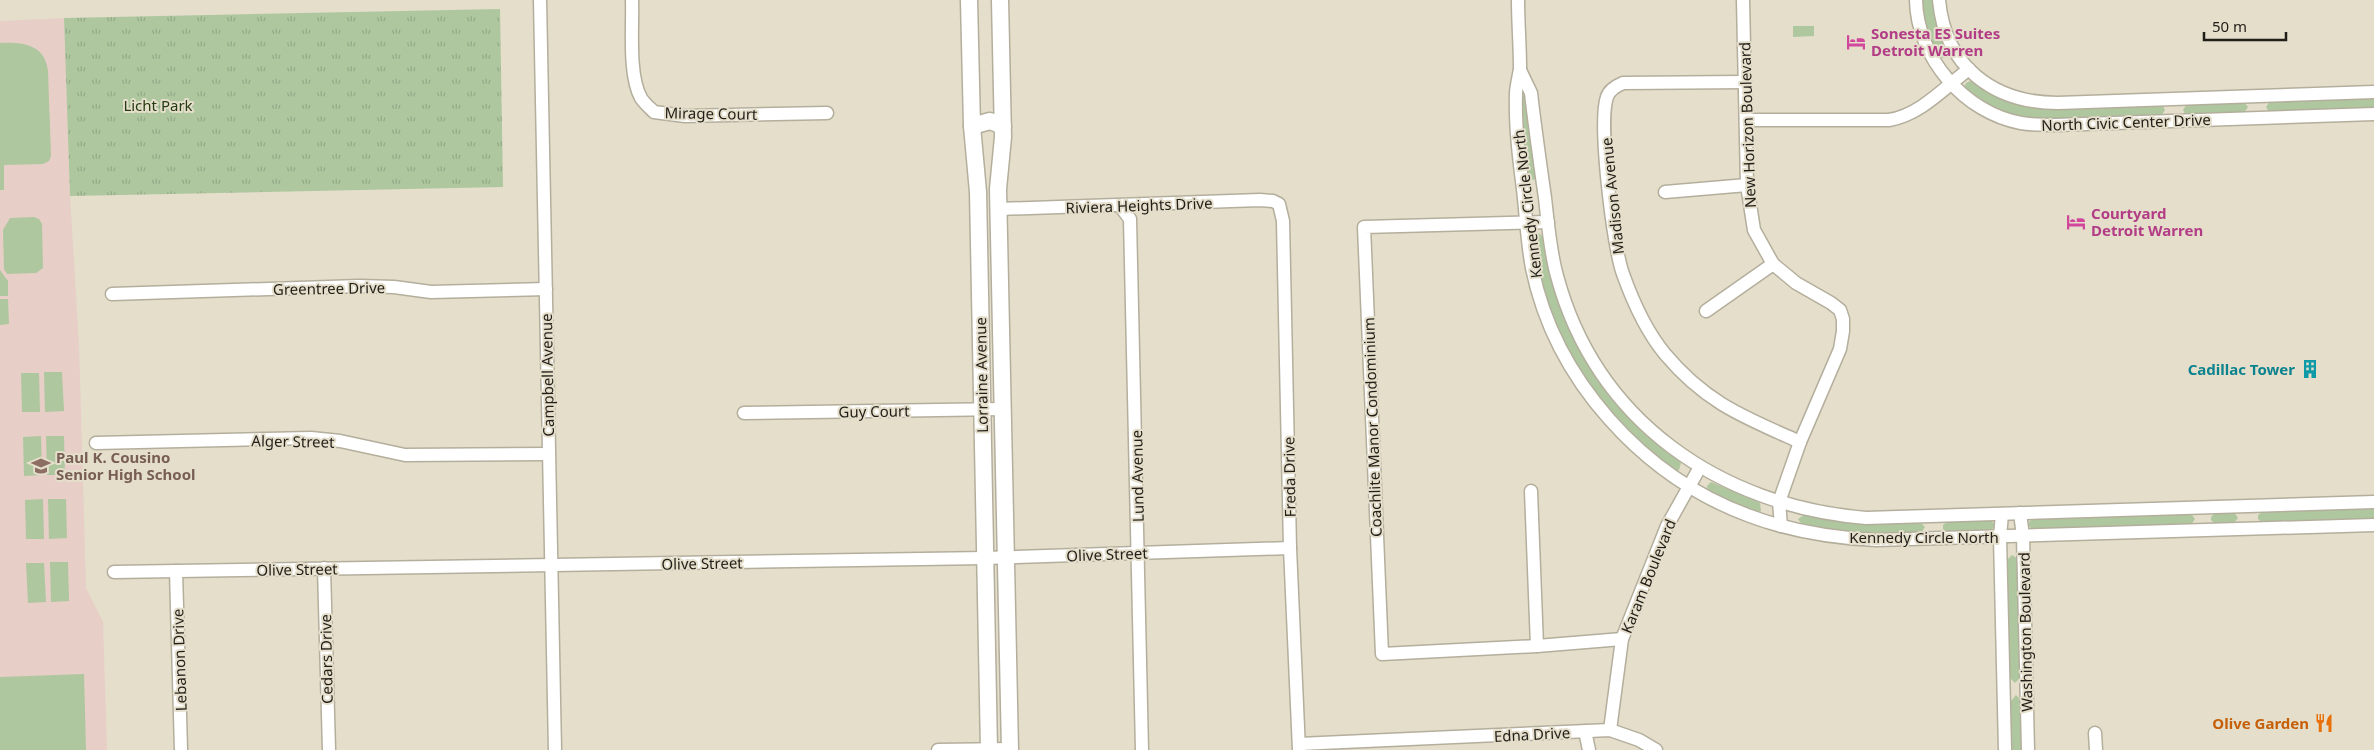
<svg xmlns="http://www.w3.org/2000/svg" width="2374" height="750" font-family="'Noto Sans',sans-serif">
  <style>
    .education { fill: #e7cec7 }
    .green { fill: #aec79f }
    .park { fill: url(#park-tufts) }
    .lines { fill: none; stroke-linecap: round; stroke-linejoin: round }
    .minor-casing { stroke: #b4ae9c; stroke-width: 15 }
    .tertiary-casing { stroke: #b4ae9c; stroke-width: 19 }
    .minor { stroke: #fff; stroke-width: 12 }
    .tertiary { stroke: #fff; stroke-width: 16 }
    .labels { text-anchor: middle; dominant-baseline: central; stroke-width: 4; stroke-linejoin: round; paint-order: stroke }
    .hotel-label { font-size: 15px; font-weight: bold; fill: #b23c85; stroke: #e4decb; text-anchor: start }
    .park-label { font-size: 15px; fill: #243c12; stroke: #e4decb }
    .street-label { font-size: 15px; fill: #211e18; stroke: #e4decb }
    .culture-label { font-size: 15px; font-weight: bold; fill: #0d838f; stroke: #e4decb; text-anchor: end }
    .education-label { font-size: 15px; font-weight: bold; fill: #785e54; stroke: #e4decb; text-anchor: start }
    .food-label { font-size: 15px; font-weight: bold; fill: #c56008; stroke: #e4decb; text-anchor: end }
  </style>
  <defs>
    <pattern id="park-tufts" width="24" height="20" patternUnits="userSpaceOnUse" patternTransform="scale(1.25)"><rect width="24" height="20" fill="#aec79f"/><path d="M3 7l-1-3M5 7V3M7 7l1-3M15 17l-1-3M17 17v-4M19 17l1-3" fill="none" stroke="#95aa88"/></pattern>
  </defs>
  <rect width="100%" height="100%" fill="#e4decb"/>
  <polygon class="education" points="64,18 70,196 79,344 86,588 103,622 107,750 0,750 0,21"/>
  <g class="green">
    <polygon points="1921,0 1932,0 1938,30 1947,52 1945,58 1939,58 1927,32"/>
    <polygon points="1793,26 1814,26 1814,36 1793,37"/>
    <path d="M0 43C22 42 45 44 48 71L51 156 49 161 43 164 4 165V190H0Z"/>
    <path d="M1970 81 2002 100 2029 107 2163 106 2165 110 2161 116C2105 118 2005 134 1964 87L1966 83Z"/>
    <polygon points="1525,94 1537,178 1533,180 1527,175 1522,97"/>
    <polygon points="2374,98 2374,109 2269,112 2266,107 2270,101"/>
    <polygon points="2244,102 2248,107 2244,113 2185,114 2183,110 2187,104"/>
    <polygon points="34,217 39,219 42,224 43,268 36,273 7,274 4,269 3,230 10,218"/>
    <path d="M1539 233 1543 237C1553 307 1586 372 1635 423 1649 437 1667 449 1681 463L1679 470 1676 471C1600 413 1544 335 1533 238Z"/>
    <polygon points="0,270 8,281 8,296 0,296"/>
    <polygon points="0,299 8,299 9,324 0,325"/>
    <polygon points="44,372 62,372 64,411 45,412"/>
    <polygon points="21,373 39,373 40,412 22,412"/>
    <polygon points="41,436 42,475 24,476 23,437"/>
    <polygon points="46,436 64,436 65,475 47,475"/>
    <polygon points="1711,482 1760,503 1761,511 1756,513 1708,491 1707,486"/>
    <polygon points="43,499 44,539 26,539 25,500"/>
    <polygon points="48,499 66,499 67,538 49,539"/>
    <polygon points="2374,508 2374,519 2262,523 2258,519 2258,515 2262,512"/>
    <polygon points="2234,512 2238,518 2234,523 2215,524 2211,520 2211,517 2215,513"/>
    <polygon points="2191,514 2195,519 2191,525 2033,530 2029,526 2029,522 2033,519"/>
    <path d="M1804 515 1866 523 1920 522 1925 527 1921 533C1880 534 1842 532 1802 525L1798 519Z"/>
    <polygon points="1991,520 1995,525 1991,531 1947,532 1943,529 1943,525 1947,522"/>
    <polygon points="2012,555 2018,559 2020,678 2015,683 2009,677 2007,560"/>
    <polygon points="50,562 68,562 69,601 51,602"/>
    <polygon points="26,563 44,563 46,602 28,603"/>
    <polygon points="84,674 86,750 0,750 0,677"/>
    <polygon points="2016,695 2021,700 2022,750 2011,750 2011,701"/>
  </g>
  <polygon class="park" points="500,9 503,187 70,196 64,18"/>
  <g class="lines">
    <g class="minor-casing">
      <g id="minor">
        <polyline points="540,0 555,750"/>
        <path d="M632 0C633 26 628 75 641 98 644 103 650 108 654 112L685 116 827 113"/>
        <path d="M1518 0C1518 23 1520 45 1520 68 1519 77 1516 86 1516 94 1515 126 1519 158 1523 189 1526 215 1527 242 1532 268 1555 380 1643 477 1750 516 1790 531 1833 538 1876 540L2374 525"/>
        <polyline points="1743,0 1747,185 1754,230 1773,264 1796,283 1831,303 1840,310 1843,319 1843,331 1840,349 1800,442 1779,502 1781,526"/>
        <path d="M1916 0C1917 58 1965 113 2021 123 2033 125 2045 125 2056 125L2374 114"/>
        <path d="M1939 0C1945 67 1994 103 2058 103L2374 92"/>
        <path d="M1520 70 1531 93C1535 128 1540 163 1545 198 1548 224 1550 251 1557 276 1596 421 1720 506 1866 518L2374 502"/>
        <path d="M1745 82 1623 83C1616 86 1609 90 1607 97 1598 122 1613 247 1623 274 1633 302 1646 331 1665 354 1706 403 1744 417 1800 442"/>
        <path d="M1746 120H1889C1920 115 1944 88 1969 69"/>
        <polyline points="1665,192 1747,185"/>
        <polyline points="1120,206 1130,219 1142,750"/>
        <polyline points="999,209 1260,200 1273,201 1279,204 1283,221 1290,548 1299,750"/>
        <polyline points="1548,222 1364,227 1382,654 1537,646 1622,639"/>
        <polyline points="112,294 359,286 394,287 431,292 546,289"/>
        <polyline points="1706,311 1773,264"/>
        <polyline points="744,413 1003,409"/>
        <polyline points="96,443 311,438 340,441 405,455 548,454"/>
        <polyline points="1531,491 1537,646"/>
        <polyline points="2020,513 2023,536 2028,750"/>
        <polyline points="2002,514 2000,537 2005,750"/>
        <polyline points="324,568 329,750"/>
        <polyline points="176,571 181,750"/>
        <polyline points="114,572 985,558 1290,548"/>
        <polyline points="1610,730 1622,639 1667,526 1700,467"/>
        <polyline points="1585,731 1589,750"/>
        <polyline points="2095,733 2096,750"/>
        <polyline points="1299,744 1610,730 1639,740 1656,750"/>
        <polyline points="938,750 1010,749"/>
      </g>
    </g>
    <g class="tertiary-casing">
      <g id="tertiary">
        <polyline points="969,0 972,126 978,192 989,750"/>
        <polyline points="1000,0 1003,137 998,189 1010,750"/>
        <polyline points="972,126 990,121 1003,126"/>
      </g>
    </g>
    <use href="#minor" class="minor"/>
    <use href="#tertiary" class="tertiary"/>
  </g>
  <defs>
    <g id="hotel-bare" transform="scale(1.5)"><path d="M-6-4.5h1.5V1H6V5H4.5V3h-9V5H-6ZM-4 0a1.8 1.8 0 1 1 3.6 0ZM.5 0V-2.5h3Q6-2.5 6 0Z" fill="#d1479c" stroke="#e4decb" stroke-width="2.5" paint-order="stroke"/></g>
    <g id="building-bare" transform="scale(1.5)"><path d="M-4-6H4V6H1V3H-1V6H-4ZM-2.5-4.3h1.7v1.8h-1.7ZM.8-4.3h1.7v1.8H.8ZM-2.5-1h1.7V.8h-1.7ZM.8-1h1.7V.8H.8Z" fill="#0f9aa8" stroke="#e4decb" stroke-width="2.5" paint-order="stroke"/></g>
    <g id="school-bare" transform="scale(1.5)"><path d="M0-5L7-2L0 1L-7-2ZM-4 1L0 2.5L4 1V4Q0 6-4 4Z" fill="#8d6e63" stroke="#e4decb" stroke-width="2.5" paint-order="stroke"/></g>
    <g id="restaurant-bare" transform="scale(1.5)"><path d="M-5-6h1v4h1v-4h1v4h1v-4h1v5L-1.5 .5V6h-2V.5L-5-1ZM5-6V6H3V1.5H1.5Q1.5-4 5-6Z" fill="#e8710a" stroke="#e4decb" stroke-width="2.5" paint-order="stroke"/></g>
  </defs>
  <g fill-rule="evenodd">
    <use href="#hotel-bare" x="1856" y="42"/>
    <use href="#hotel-bare" x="2076" y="222"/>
    <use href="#building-bare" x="2310" y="369"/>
    <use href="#school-bare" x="41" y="466"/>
    <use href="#restaurant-bare" x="2324" y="723"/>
  </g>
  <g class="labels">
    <g class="hotel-label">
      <text x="1871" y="33">Sonesta ES Suites<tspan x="1871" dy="17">Detroit Warren</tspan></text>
      <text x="2091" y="213">Courtyard<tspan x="2091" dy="17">Detroit Warren</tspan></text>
    </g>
    <g class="park-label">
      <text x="158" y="105">Licht Park</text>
    </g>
    <g class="street-label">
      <text transform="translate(711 113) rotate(1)">Mirage Court</text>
      <text transform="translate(2126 122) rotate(-2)">North Civic Center Drive</text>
      <text transform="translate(1747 125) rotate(-92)">New Horizon Boulevard</text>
      <text transform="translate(1612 196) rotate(-96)">Madison Avenue</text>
      <text transform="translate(1527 204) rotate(-97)">Kennedy Circle North</text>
      <text transform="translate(1139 205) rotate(-2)">Riviera Heights Drive</text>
      <text transform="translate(329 288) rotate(-1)">Greentree Drive</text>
      <text transform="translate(547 375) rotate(-91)">Campbell Avenue</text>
      <text transform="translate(981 375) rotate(-91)">Lorraine Avenue</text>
      <text transform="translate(874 411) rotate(-1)">Guy Court</text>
      <text transform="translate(1372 427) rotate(-92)">Coachlite Manor Condominium</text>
      <text transform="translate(293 441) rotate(1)">Alger Street</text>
      <text transform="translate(1137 476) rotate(-91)">Lund Avenue</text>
      <text transform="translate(1289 477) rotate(-91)">Freda Drive</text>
      <text x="1924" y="537">Kennedy Circle North</text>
      <text transform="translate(1107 554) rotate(-2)">Olive Street</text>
      <text transform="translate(702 563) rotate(-1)">Olive Street</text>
      <text transform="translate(297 569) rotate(-1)">Olive Street</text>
      <text transform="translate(1648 576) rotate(-68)">Karam Boulevard</text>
      <text transform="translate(2025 632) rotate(-91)">Washington Boulevard</text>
      <text transform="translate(326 659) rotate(-91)">Cedars Drive</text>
      <text transform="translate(179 660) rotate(-92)">Lebanon Drive</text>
      <text transform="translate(1532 734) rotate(-3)">Edna Drive</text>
    </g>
    <g class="culture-label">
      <text x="2295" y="369">Cadillac Tower</text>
    </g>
    <g class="education-label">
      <text x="56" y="457">Paul K. Cousino<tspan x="56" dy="17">Senior High School</tspan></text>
    </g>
    <g class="food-label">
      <text x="2309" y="723">Olive Garden</text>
    </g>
  </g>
  <path d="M2204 32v8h82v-8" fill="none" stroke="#211e18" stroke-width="2.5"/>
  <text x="2212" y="32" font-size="15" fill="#211e18" stroke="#e4decb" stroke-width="4" paint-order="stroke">50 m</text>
</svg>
